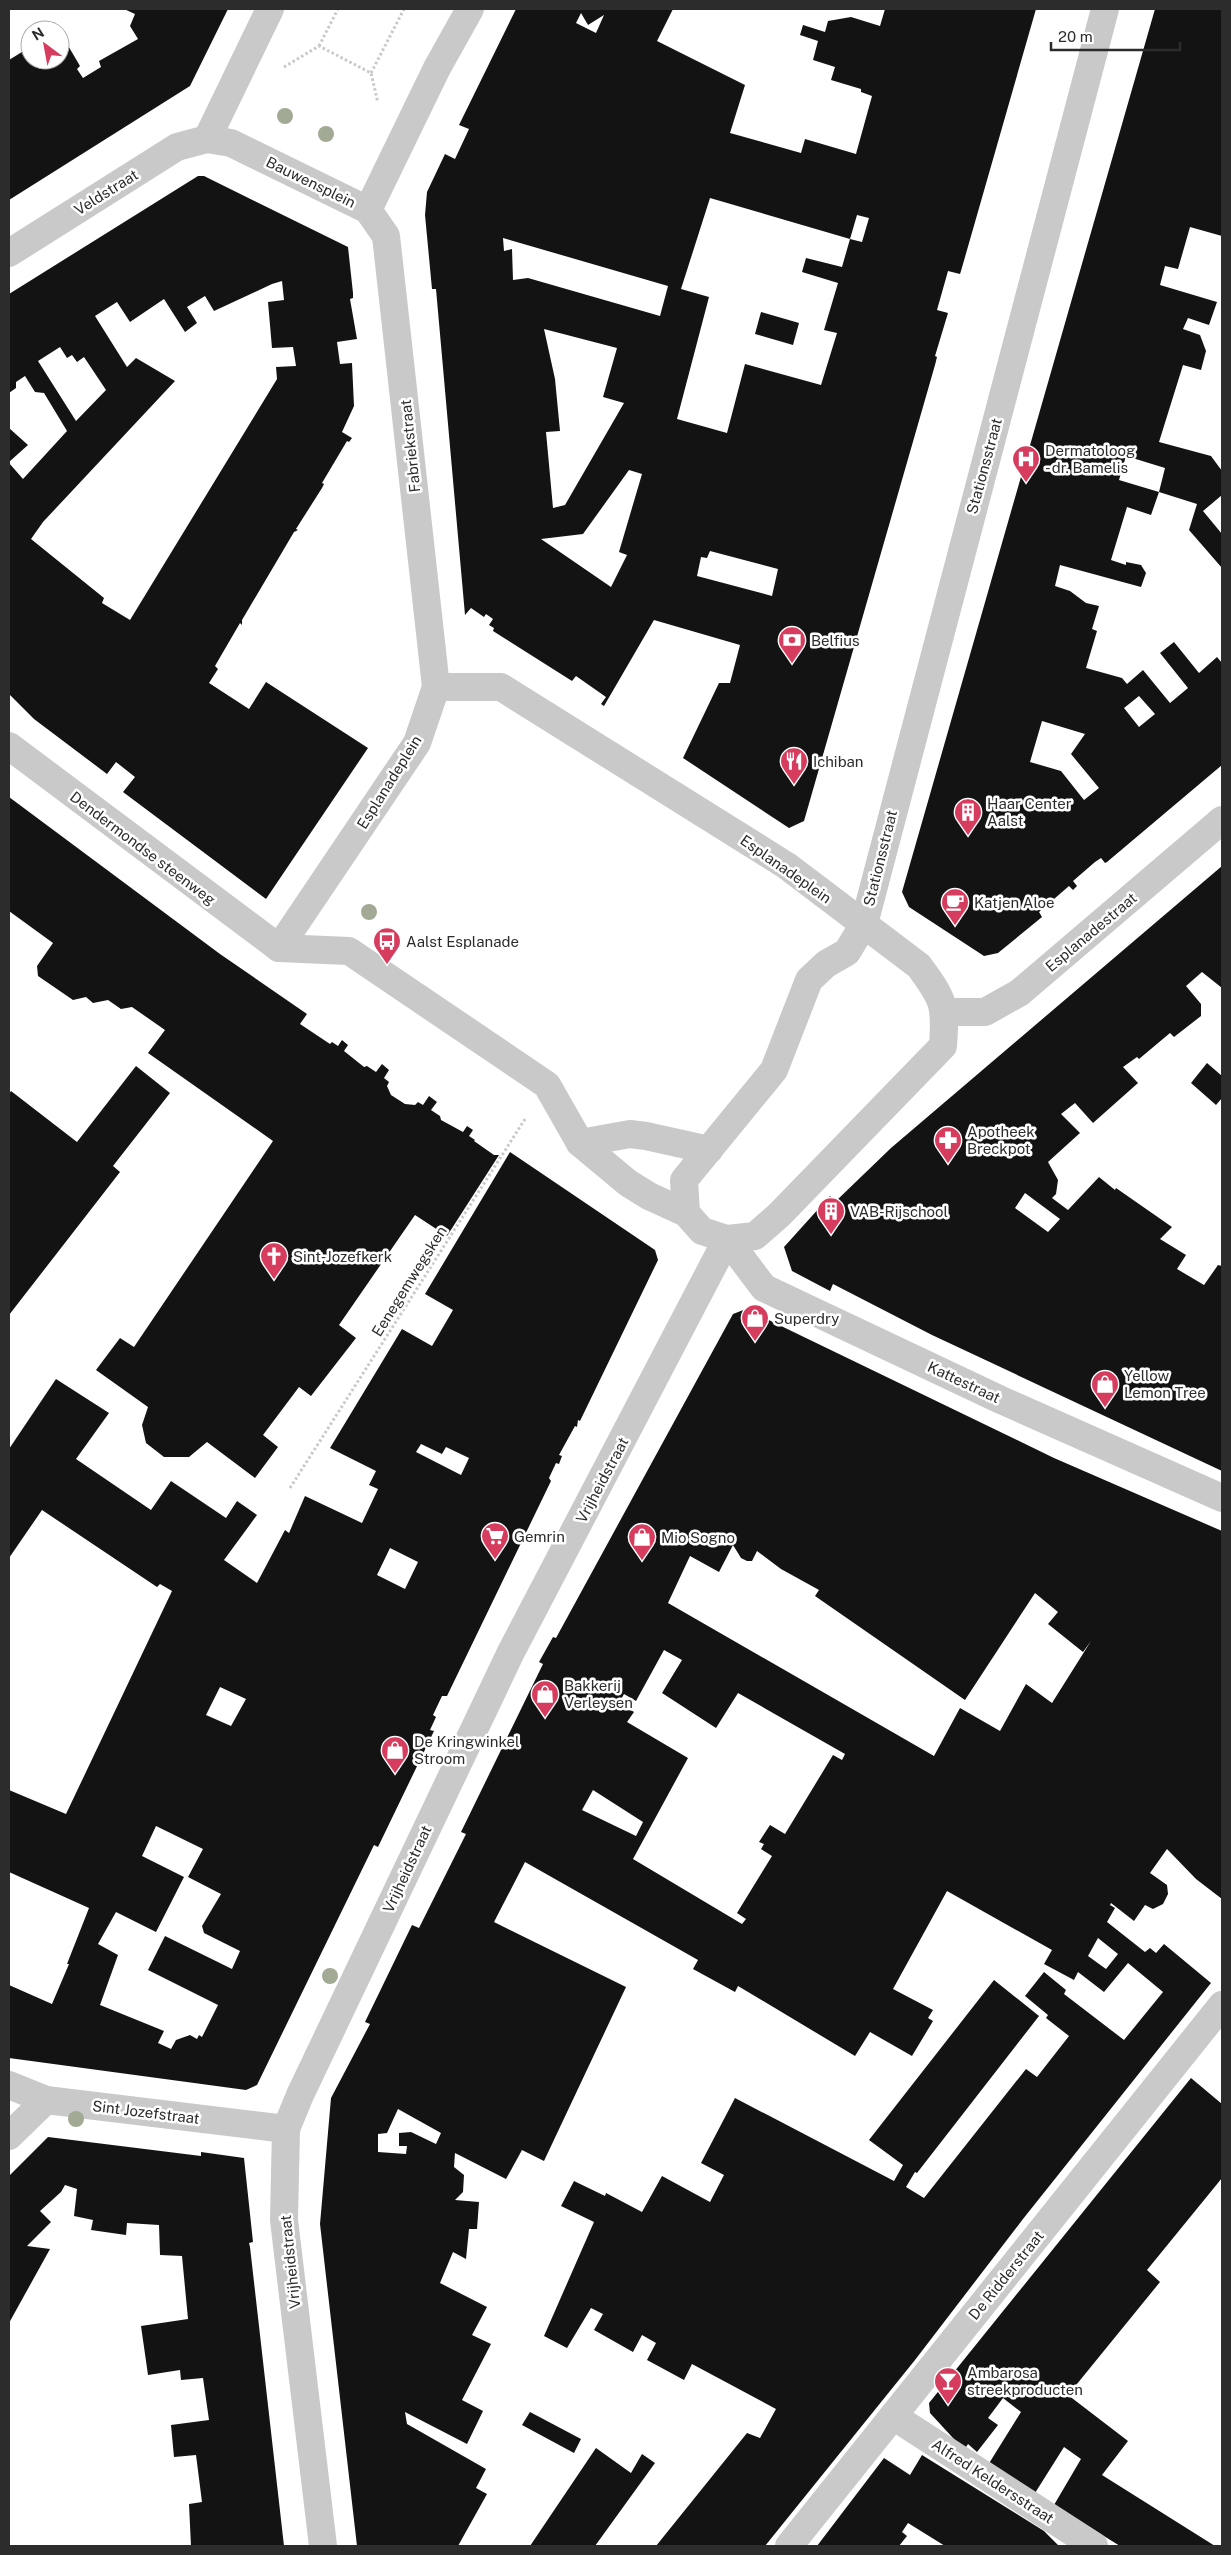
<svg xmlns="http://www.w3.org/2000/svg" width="1231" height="2555" font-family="'Public Sans',sans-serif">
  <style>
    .building { fill: #131313; fill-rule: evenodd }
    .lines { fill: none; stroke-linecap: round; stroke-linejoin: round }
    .path { stroke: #c9c9c9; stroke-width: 3; stroke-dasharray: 2.5 2.5; stroke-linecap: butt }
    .minor { stroke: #c9c9c9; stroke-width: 28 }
    .tree { fill: #a2aa95 }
    .labels { text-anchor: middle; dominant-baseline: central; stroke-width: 5; stroke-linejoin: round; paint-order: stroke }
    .street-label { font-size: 15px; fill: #2c2c2c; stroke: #fff }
    .poi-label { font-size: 15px; fill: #2c2c2c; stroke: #fff; text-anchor: start }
  </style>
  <rect width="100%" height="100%" fill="#fff"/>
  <g class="building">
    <polygon points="124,9 228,9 190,86 9,200 9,60 30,47 30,60 60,60 60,32 80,66 77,69 83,78 101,67 99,61 138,39 130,26 135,14"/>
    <path d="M516 9H673L657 41 745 85 730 133 801 153 805 139 856 154 872 96 861 92V89L831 80 835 67 813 60 818 41 800 35 803 25 825 32 828 21 851 17 880 26 885 9H1036L961 271 960 274 948 271 937 310 948 313 935 356 937 357 935 365 804 821 789 828 683 758 719 683H730L740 645 654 620 604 706 601 704 606 697 576 676 572 681 493 631 494 628 489 625 493 619 486 614 484 617 471 608 465 615 436 289H432L425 215 427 192 445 154 455 159 469 129 459 125ZM581 13 588 25 604 15 596 33 576 23ZM710 198 850 239 857 215 869 218 862 242 850 239 842 267 806 258 802 272 838 283 824 330 837 333 821 385 745 364 727 433 677 419 709 297 681 289ZM503 238 668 286 660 316 528 278 513 280 512 249 504 251ZM544 329 617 348 603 397 624 403 565 505 553 508 546 432 560 431 555 379ZM629 470 642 474 619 552 627 555 611 587 541 539 583 534ZM710 551 778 569 772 596 697 576 701 557 707 558Z"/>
    <path d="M1155 9H1222V236L1190 227 1178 269 1165 266 1160 285 1217 302 1209 325 1188 318 1183 329 1200 335 1206 351 1201 370 1183 365 1159 442 1211 456 1222 471V495L1203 511 1222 534V568L1189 530 1197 504 1159 492 1165 468 1126 456 1119 480 1159 492 1151 515 1127 507 1111 560 1126 565V562L1141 565 1146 573 1141 587 1060 565 1055 586 1070 591 1086 603 1099 606 1092 629 1097 631 1086 668 1122 678 1127 684 1143 670 1170 703 1188 688 1160 653 1174 642 1199 673 1217 657 1222 663V765L1107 862 1105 863 1101 858 1095 862 1073 881 1077 886 1073 890 1069 886 1039 912 1042 917 998 953 984 956 909 907 902 892ZM1139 696 1155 714 1139 727 1124 708ZM1042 721 1085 734 1071 754 1099 788 1084 800 1061 771 1030 762Z"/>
    <polygon points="54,22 59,30 41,30"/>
    <path d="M198 176H204L348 247 353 293V298L350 299 357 339 337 342 340 364 352 363 354 406 342 432 352 438 349 442 347 441 322 483 324 484 322 488 296 529 298 530 294 532 242 620V625L240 623 215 666 218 669 209 683 249 709 266 682 368 748 266 899 123 792 135 777 116 762 107 774 34 719 9 694V463L23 479 67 431 44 393 35 392 25 376 16 382V388L9 393V294ZM282 281 284 300 268 302 272 348 293 347 296 366 276 367 277 379 130 620 102 603 104 598 31 539 43 522 175 381 136 358 127 367 95 316 117 302 130 322 164 299 185 332 197 323 187 307 205 296 214 311 272 284ZM60 347 67 358 72 355 77 362 84 357 106 390 76 421 38 361Z"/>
    <polygon points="761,312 799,323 793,345 755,334"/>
    <polygon points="9,428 28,445 9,462"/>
    <polygon points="9,797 220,954 307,1014 300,1024 330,1044 332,1042 338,1046 342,1040 348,1045 344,1051 364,1067 367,1066 376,1072 382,1064 389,1070 384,1078 389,1082 387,1086 391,1095 405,1104 415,1105 418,1102 423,1105 429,1096 437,1102 431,1110 440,1116 441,1120 463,1132 467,1126 473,1130 469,1136 475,1140 474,1141 494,1155 499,1155 447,1236 415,1215 339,1325 356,1338 311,1396 299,1387 263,1435 278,1447 255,1478 207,1442 189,1457 164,1457 146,1443 142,1425 148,1407 96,1370 120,1338 134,1347 273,1141 148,1053 165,1030 132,1007 121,1009 108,1000 93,1003 86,997 73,1000 38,976 37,966 53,943 9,911"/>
    <path d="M1222 866V988L1202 972 1186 986 1201 1004V1016L1174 1037 1170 1033 1139 1059 1137 1057 1123 1067 1138 1083 1093 1123 1075 1103 1061 1114 1080 1133 1048 1162 1058 1180 1056 1194 1052 1198 1068 1210 1099 1177 1115 1190 1116 1188 1172 1227 1160 1239 1186 1255 1177 1269 1204 1285 1218 1265 1222 1266V1471L932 1335 833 1284 830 1291 792 1271 784 1247 830 1196 836 1201 891 1148ZM1025 1193 1060 1219 1048 1232 1015 1208Z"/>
    <polygon points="1207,1063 1222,1076 1222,1098 1216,1105 1191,1083"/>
    <polygon points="136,1066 170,1093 113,1166 120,1172 9,1315 9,1094 11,1091 77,1142"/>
    <path d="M510 1152 655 1250 658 1260 580 1421 578 1420 577 1427 575 1426 559 1455 562 1456 559 1464 556 1463 549 1478 551 1481 447 1696H442L433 1715 436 1717 430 1730 434 1731 378 1847 374 1845 257 2085 246 2090 9 2058V1985L52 2004 69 1964H67L89 1908 9 1872V1790L66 1814 172 1591 160 1584 157 1587 42 1510 9 1558V1449L56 1379 109 1413 76 1459 151 1510 171 1481 226 1518 237 1501 257 1515 224 1560 257 1583 285 1530 289 1533 305 1496 362 1523 378 1489 369 1485 376 1471 330 1448 402 1329 432 1346 453 1310 425 1294ZM421 1444 442 1454 446 1447 469 1458 461 1475 416 1452ZM390 1548 418 1562 405 1589 377 1575ZM220 1687 246 1699 231 1726 206 1715ZM156 1826 203 1849 188 1877 221 1894 202 1926 204 1933 240 1951 232 1969 165 1936 148 1970 218 2005 202 2037 199 2035 197 2039 190 2035 176 2040 171 2049 158 2043 164 2031 100 2005 118 1955 98 1944 116 1912 156 1932 184 1877 142 1856Z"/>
    <path d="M746 1309 1054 1458 1222 1531V1899L1196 1879 1167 1849 1150 1873 1167 1885 1168 1894 1163 1904 1153 1909 1145 1905 1134 1921 1111 1903 1110 1905 1115 1908 1107 1922 1145 1952 1150 1948 1156 1953 1164 1944 1211 1983 1023 2219 915 2360 765 2546H656L747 2433 760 2438 776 2409 692 2364 684 2380 647 2360 656 2343 642 2335 633 2352 594 2330 603 2314 591 2308 567 2348 544 2336 594 2222 561 2206 574 2181 605 2196 606 2193 642 2212 662 2176 710 2202 724 2175 701 2163 735 2098 894 2181 903 2165 869 2140 994 1980 1039 2016 917 2173 915 2172 906 2187 924 2198 1026 2069 1037 2077 1069 2036 1046 2018 1048 2015 1025 1996 1044 1972 1066 1990 1064 1994 1124 2040 1163 1992 1128 1963 1104 1992 1078 1972 1074 1980 1044 1964 1052 1950 947 1891 893 1989 933 2010 928 2018 933 2021 912 2056 870 2032 855 2056 738 1986 735 1992 693 1969 698 1960 525 1862 494 1922 626 1987 544 2161 522 2150 506 2179 455 2153 454 2167 464 2175 463 2192 455 2200 479 2202 477 2229H469L466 2259 453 2252 440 2283 487 2307 472 2335 491 2344 462 2400 483 2411 467 2444 405 2412 407 2424 486 2469 476 2488 487 2494 458 2546H357L320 2224 331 2098 370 2024 365 2022 412 1925 419 1928 466 1834 461 1832 543 1664 539 1662 553 1637 556 1638 733 1314ZM733 1545 741 1558 747 1561H752L757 1551 781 1569 819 1590 815 1596 965 1700 1035 1593 1058 1612 1048 1624 1083 1652 1091 1641 1052 1703 1026 1684 1000 1731 960 1708 934 1756 668 1603 690 1556 719 1572ZM664 1650 682 1660 662 1693 716 1728 738 1693 845 1754 842 1760 833 1755 785 1834 770 1825 759 1842 764 1844 761 1849 772 1856 737 1913 746 1919 742 1924 633 1859 688 1758 627 1722 634 1712 619 1703 624 1694 636 1701ZM593 1790 643 1822 636 1836 582 1810ZM1098 1938 1118 1954 1106 1969 1088 1956ZM398 2109 441 2133 436 2144 411 2132 399 2133V2146H407L406 2154 378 2152V2134L387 2133Z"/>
    <polygon points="1191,2078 1222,2104 1222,2178 1147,2270 1160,2282 1068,2395 1128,2441 1102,2475 1215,2546 1120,2546 1054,2505 1081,2459 1064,2447 1035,2493 988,2465 1021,2412 1003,2398 988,2418 998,2425 977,2452 968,2444 964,2450 930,2413 929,2403"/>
    <polygon points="48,2137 201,2156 201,2152 244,2158 253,2242 249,2243 250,2247 284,2546 191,2546 189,2504 202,2502 196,2455 174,2457 171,2425 209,2420 203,2378 181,2380 180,2370 148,2375 141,2326 188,2319 182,2256 160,2255 159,2225 127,2223 126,2235 91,2230 93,2220 74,2216 77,2189 65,2185 61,2192 40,2211 51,2222 27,2246 50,2249 9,2323 9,2176"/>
    <polygon points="530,2412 581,2439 574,2453 522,2425"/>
    <polygon points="596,2448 631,2473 642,2454 655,2463 595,2546 530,2546"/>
    <polygon points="922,2455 1044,2531 1059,2546 945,2546 908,2523 902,2532 907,2536 899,2546 817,2546 884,2458 910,2475"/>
  </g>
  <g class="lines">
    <g class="path">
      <polyline points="319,46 338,9"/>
      <polyline points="284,67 319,46 371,73 378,103"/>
      <polyline points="371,73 404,9"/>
      <polyline points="290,1488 525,1119"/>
    </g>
    <g class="minor">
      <polyline points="270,9 207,139 231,143 368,210 386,236 436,687 417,743 279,948"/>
      <polyline points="368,210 437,68 470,9"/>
      <polyline points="9,253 177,147 207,139"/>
      <polyline points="9,746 279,948"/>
      <path d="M279 948 349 951 547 1085 580 1143 628 1183 649 1196 686 1213 702 1231 727 1239 755 1236 779 1215 943 1046C946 1005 944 1000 919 966L787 866 501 687H436"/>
      <polyline points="945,1012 985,1012 1019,993 1222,820"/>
      <polyline points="580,1143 630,1134 646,1136 709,1150"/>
      <polyline points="686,1213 684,1180 774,1070 809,980 826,964 847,952 864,924 1105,9"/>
      <polyline points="727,1239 764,1288 1001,1400 1222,1498"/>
      <polyline points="9,2085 46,2100 286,2129"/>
      <polyline points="9,2136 46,2100"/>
      <polyline points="893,2416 1094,2546"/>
      <polyline points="323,2546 284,2220 286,2129 300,2095 511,1652 727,1239"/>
      <polyline points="789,2546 1222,2005"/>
    </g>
  </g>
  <g class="tree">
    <circle cx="285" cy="116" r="8"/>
    <circle cx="326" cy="134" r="8"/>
    <circle cx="369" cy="912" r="8"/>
    <circle cx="330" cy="1976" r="8"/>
    <circle cx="76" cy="2119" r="8"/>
  </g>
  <defs>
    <g id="hospital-pin" transform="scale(1.4375)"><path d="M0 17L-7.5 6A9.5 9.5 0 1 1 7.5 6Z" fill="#d63c5d" stroke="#fff"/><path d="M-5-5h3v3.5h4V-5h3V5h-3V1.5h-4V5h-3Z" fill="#fff"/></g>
    <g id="bank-pin" transform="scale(1.4375)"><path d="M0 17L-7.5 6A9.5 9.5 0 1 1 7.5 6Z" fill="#d63c5d" stroke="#fff"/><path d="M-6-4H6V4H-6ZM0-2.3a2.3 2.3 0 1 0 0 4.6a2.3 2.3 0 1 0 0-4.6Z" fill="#fff"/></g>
    <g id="restaurant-pin" transform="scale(1.4375)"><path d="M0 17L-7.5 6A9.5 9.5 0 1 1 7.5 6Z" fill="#d63c5d" stroke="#fff"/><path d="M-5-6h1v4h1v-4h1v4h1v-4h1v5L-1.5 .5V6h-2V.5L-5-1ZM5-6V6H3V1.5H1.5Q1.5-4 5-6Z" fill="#fff"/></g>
    <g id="building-pin" transform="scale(1.4375)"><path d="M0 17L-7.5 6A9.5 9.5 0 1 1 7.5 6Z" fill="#d63c5d" stroke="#fff"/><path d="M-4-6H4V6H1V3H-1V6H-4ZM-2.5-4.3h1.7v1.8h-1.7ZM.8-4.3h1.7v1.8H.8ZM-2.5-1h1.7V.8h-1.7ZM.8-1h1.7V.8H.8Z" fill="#fff"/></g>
    <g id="cafe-pin" transform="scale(1.4375)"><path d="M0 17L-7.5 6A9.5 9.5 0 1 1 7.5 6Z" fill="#d63c5d" stroke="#fff"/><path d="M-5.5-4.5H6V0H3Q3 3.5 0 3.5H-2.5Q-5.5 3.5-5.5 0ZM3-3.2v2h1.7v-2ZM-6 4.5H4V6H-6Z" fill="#fff"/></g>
    <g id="bus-pin" transform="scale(1.4375)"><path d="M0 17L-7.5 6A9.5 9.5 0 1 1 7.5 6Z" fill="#d63c5d" stroke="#fff"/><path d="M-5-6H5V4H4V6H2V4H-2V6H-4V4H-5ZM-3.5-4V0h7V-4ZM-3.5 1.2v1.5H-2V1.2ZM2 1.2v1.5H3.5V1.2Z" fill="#fff"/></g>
    <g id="pharmacy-pin" transform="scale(1.4375)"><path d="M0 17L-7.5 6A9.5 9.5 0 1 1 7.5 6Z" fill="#d63c5d" stroke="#fff"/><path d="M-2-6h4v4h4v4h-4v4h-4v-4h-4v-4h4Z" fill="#fff"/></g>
    <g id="church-pin" transform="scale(1.4375)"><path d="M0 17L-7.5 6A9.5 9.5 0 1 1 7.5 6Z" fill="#d63c5d" stroke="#fff"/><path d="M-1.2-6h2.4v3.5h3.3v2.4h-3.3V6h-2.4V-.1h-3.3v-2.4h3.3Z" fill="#fff"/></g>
    <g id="shop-pin" transform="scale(1.4375)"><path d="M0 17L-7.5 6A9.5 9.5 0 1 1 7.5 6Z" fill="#d63c5d" stroke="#fff"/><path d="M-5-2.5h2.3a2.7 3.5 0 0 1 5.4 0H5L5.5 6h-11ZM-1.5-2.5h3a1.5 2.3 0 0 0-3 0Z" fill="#fff"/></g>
    <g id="supermarket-pin" transform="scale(1.4375)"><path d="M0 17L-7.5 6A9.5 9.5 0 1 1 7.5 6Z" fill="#d63c5d" stroke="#fff"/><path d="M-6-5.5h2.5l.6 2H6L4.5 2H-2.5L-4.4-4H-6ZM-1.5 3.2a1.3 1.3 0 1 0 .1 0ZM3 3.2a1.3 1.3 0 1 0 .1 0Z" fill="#fff"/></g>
    <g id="bar-pin" transform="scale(1.4375)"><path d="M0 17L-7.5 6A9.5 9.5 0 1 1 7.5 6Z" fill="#d63c5d" stroke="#fff"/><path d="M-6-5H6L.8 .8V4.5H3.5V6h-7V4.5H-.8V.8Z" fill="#fff"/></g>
  </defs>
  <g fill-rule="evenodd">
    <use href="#hospital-pin" x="1026" y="459"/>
    <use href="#bank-pin" x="792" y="640"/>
    <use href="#restaurant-pin" x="794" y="761"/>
    <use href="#building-pin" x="968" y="812"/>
    <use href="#cafe-pin" x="955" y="902"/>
    <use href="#bus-pin" x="387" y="941"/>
    <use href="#pharmacy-pin" x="948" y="1140"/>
    <use href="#building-pin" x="831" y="1211"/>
    <use href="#church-pin" x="274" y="1256"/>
    <use href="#shop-pin" x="755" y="1318"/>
    <use href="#shop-pin" x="1105" y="1384"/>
    <use href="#supermarket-pin" x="495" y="1536"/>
    <use href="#shop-pin" x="642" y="1537"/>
    <use href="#shop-pin" x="545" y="1694"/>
    <use href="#shop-pin" x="395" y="1750"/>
    <use href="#bar-pin" x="948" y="2381"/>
  </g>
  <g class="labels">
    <g class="street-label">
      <text transform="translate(311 182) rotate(26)">Bauwensplein</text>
      <text transform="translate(106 192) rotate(-32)">Veldstraat</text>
      <text transform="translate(410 446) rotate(-96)">Fabriekstraat</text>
      <text transform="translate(984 466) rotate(-75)">Stationsstraat</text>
      <text transform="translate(389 782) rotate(-58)">Esplanadeplein</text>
      <text transform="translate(143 848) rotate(37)">Dendermondse steenweg</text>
      <text transform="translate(880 858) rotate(-76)">Stationsstraat</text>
      <text transform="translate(786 869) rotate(35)">Esplanadeplein</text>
      <text transform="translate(1091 932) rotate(-40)">Esplanadestraat</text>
      <text transform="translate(409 1281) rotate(-58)">Eenegemwegsken</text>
      <text transform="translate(964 1382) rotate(25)">Kattestraat</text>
      <text transform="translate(602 1480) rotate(-62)">Vrijheidstraat</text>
      <text transform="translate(407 1869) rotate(-65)">Vrijheidstraat</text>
      <text transform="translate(146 2112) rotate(7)">Sint Jozefstraat</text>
      <text transform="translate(290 2262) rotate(-96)">Vrijheidstraat</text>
      <text transform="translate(1006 2275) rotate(-51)">De Ridderstraat</text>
      <text transform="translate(993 2481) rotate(33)">Alfred Keldersstraat</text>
    </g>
    <g class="poi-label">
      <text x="1045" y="450">Dermatoloog<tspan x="1045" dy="17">- dr. Bamelis</tspan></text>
      <text x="811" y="640">Belfius</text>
      <text x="813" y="761">Ichiban</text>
      <text x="987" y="803">Haar Center<tspan x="987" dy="17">Aalst</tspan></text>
      <text x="974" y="902">Katjen Aloe</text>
      <text x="406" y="941">Aalst Esplanade</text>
      <text x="967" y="1131">Apotheek<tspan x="967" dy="17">Breckpot</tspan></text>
      <text x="850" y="1211">VAB-Rijschool</text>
      <text x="293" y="1256">Sint-Jozefkerk</text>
      <text x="774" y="1318">Superdry</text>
      <text x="1124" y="1375">Yellow<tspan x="1124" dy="17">Lemon Tree</tspan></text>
      <text x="514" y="1536">Gemrin</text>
      <text x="661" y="1537">Mio Sogno</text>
      <text x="564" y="1685">Bakkerij<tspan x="564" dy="17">Verleysen</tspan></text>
      <text x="414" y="1741">De Kringwinkel<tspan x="414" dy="17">Stroom</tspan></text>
      <text x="967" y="2372">Ambarosa<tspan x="967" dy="17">streekproducten</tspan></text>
    </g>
  </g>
  <rect width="1231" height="2555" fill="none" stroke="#2c2c2c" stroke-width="20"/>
  <g transform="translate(45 45) rotate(328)"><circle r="24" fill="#ffffff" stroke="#ababab"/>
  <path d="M0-4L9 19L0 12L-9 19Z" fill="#d63c5d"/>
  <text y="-8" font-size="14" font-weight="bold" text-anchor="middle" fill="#2c2c2c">N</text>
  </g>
  <path d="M1051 42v8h129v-8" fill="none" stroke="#2c2c2c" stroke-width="2.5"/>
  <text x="1058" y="42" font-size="15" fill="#2c2c2c" stroke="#ffffff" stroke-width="4" paint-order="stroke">20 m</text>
</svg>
